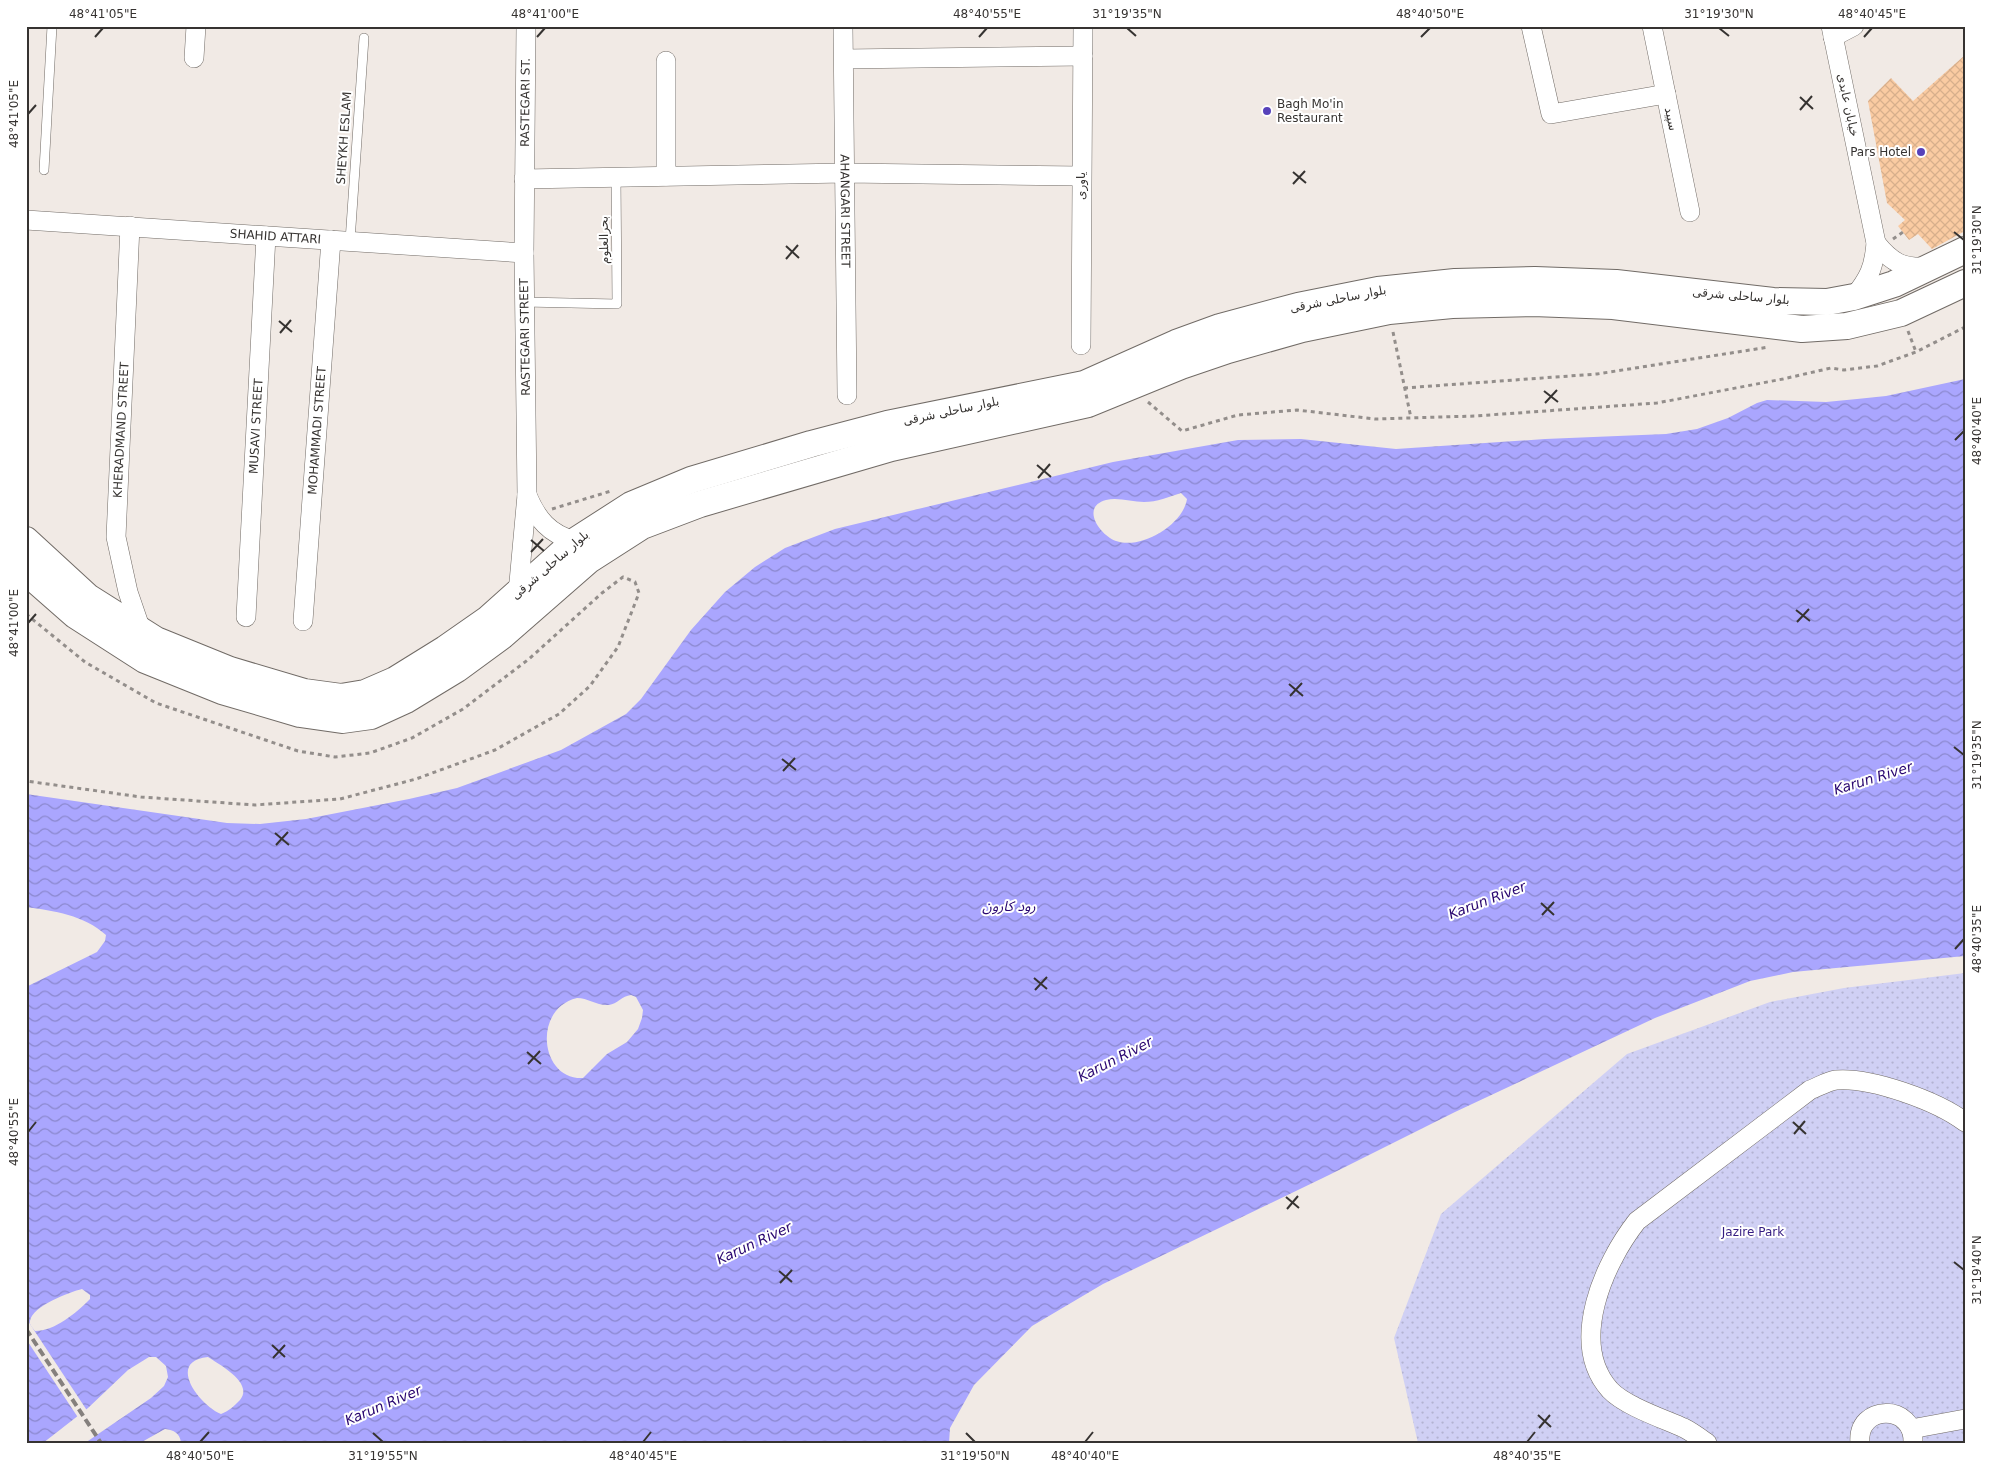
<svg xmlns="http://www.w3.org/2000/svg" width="1991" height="1469" font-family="'DejaVu Sans','Noto Sans Arabic',sans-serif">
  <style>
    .grass { fill: url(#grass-dots) }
    .water { fill: url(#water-waves); fill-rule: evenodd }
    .pier { fill: #f1eae5 }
    .building { fill: url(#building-cross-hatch) }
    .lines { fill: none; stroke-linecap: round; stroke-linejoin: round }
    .lane-casing { stroke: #716b66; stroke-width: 10 }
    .street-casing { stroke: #716b66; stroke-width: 20 }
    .secondary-casing { stroke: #716b66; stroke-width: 28 }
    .path { stroke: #938e8b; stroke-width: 3; stroke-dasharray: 4 4; stroke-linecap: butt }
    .lane { stroke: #fff; stroke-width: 9 }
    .street { stroke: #fff; stroke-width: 19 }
    .secondary { stroke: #fff; stroke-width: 26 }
    .rail { stroke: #85807d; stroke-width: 4; stroke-dasharray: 8 4; stroke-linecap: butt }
    .ticks { fill: none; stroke: #363331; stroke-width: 2 }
    .poi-dot { fill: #5742ba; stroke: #fff; stroke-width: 2 }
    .labels { text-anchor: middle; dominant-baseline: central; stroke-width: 4; stroke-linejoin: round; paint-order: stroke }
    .street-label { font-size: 12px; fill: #363331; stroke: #fff }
    .poi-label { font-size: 12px; fill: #363331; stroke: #fff; text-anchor: start }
    .park-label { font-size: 12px; fill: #341c81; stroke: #fff }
    .water-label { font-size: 14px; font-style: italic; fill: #290670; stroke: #fff }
    .neatline { fill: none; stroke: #363331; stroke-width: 2 }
    .ticks-label { font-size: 12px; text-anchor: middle; fill: #363331 }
  </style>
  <defs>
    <pattern id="grass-dots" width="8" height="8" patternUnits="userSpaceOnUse" patternTransform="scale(1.25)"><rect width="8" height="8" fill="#d0d0f4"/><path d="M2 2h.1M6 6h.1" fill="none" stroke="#b3b3d2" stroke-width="1.8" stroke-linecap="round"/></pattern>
    <pattern id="water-waves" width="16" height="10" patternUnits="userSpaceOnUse" patternTransform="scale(1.25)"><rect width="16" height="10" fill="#aaa6fe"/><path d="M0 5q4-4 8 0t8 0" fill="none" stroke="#8b88ce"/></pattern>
    <pattern id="building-cross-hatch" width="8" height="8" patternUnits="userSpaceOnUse" patternTransform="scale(1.25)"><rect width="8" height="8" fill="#facba2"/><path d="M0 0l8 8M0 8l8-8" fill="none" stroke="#d7af8c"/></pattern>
  </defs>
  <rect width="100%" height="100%" fill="#f1eae5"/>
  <polygon class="grass" points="1965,973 1965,1443 1418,1443 1394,1338 1441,1214 1627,1054 1770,1002 1844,988"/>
  <path class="water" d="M1965 379V956L1793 972 1750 981 1655 1018 1455 1112 1329 1175 1103 1284 1032 1326 974 1385 950 1428 949 1443H181C180 1433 174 1430 165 1429L140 1443H85L151 1398 164 1386 168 1377 166 1366 156 1357H149L128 1370 88 1408 43 1443H26V987L97 952 105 941 106 935C84 915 54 911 26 907V794L227 823 260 824 306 819 409 799 457 788 561 750 626 714 641 699 691 630 725 592 755 567 785 548 835 529 1113 462 1238 440 1301 439 1396 449 1545 439 1666 434 1697 429 1728 418 1757 403 1767 400 1826 402 1857 399 1886 396ZM1181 493 1187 499C1183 525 1141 550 1116 541 1100 535 1080 507 1106 500 1118 497 1132 502 1144 502 1157 502 1169 497 1181 493ZM631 995 636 997 643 1010 642 1018 638 1029 627 1042 607 1054 583 1078C540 1080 532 1009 577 998 588 998 597 1006 609 1005 617 1004 622 996 631 995ZM82 1289 90 1295V1299C76 1313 55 1331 35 1331 33 1328 29 1325 30 1321 32 1306 70 1292 82 1289ZM208 1357C220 1365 254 1383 240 1400 233 1407 229 1411 221 1414 199 1405 166 1361 208 1357Z"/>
  <polygon class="pier" points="26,1318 88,1412 79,1419 26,1339"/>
  <polygon class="building" points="1965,55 1965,231 1932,249 1918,234 1909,240 1898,226 1905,220 1887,203 1868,101 1891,78 1913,101"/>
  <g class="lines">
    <g class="lane-casing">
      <g id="lane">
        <polyline points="44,170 52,26"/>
        <polyline points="350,241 364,38"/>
        <polyline points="524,302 617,304 616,177"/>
      </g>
    </g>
    <g class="street-casing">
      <g id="street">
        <path id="s1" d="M843 26 847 395"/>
        <polyline points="1531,26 1551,114 1666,94"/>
        <polyline points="1652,26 1690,212"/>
        <path d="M1831 26 1876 243C1874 268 1869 278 1854 297"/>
        <polyline points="1833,37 1854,26"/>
        <polyline points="194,58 196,26"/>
        <polyline points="844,59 1083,56"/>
        <polyline points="666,176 666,61"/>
        <polyline points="524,179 845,173 1081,176"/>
        <path id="s2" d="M26 220 524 253"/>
        <polyline points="130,226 116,537 128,592 141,630"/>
        <path d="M1876 243C1891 262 1903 269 1928 267"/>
        <polyline points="1081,345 1083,26"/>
        <path d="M527 495C537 519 549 534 575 541"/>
        <path id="s3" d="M518 593 527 495 524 253 526 26"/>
        <path id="s4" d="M246 617 266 236"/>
        <path id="s5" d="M303 621 331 240"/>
        <polyline points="1911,1429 1965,1419"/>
        <path d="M1707 1443C1700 1438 1692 1432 1684 1428 1664 1419 1625 1406 1610 1390 1568 1343 1604 1263 1637 1221L1810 1090C1818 1087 1828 1081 1836 1080 1871 1077 1937 1101 1965 1122"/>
        <path d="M1860 1443C1856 1404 1915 1403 1913 1443"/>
      </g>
    </g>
    <g class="secondary-casing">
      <g id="secondary">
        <polyline points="26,540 88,597 156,640 230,670 304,692 341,697 365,693 395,680 445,649 488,619 575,541 631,505 691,480 811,444 887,424 1084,384 1176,343 1220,327 1298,306 1378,290 1455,282 1535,280 1616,283 1773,301 1827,302 1854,297 1894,284 1965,250"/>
        <polyline points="26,572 75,615 145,660 222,691 300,714 342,720 371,716 406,700 457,669 502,636 589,560 642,526 700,504 891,448 1088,404 1181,366 1228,350 1302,329 1389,311 1452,305 1533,303 1613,306 1802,329 1847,326 1901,313 1965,283"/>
      </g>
    </g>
    <g class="path">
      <polyline points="1893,239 1903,232"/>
      <polyline points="1908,331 1916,352"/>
      <polyline points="1393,332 1411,418"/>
      <polyline points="1404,388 1597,374 1769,347"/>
      <polyline points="1148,402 1182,431 1238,415 1297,410 1375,419 1475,416 1657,403 1783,379 1831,368 1844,370 1877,366 1916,352 1965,327"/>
      <polyline points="552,509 611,491"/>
      <polyline points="26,614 85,662 156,703 298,751 335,757 370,753 412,738 463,709 529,659 602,593 623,577 635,582 639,593 618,647 590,686 559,714 495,750 416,779 340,799 255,805 141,797 26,781"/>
    </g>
    <use href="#lane" class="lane"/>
    <use href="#street" class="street"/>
    <use href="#secondary" class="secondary"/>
    <polyline class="rail" points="26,1329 101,1443"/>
  </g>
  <path class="ticks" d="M1127 28 1136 36M1719 28 1729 36M95 37 103 28M537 37 545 28M979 37 987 28M1421 37 1430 28M1864 37 1872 28M1800 97 1813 109M1800 110 1812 96M28 114 36 105M1293 172 1306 183M1293 184 1305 171M1954 232 1964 240M786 246 799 258M786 259 798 245M279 321 292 332M280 333 291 320M1544 391 1558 402M1545 403 1557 390M1955 440 1964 431M1037 465 1051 477M1038 478 1050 464M531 540 544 551M531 552 543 539M1796 610 1810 621M1797 622 1809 609M28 623 36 614M1289 684 1303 696M1290 696 1302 683M1954 747 1964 755M782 759 796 770M783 771 795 758M275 833 289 845M276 845 288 832M1541 903 1554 915M1542 915 1554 902M1955 949 1964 939M1034 978 1047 989M1035 990 1047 977M527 1052 541 1064M528 1064 540 1051M1793 1122 1806 1134M28 1132 36 1122M1794 1134 1805 1121M1286 1197 1299 1208M1287 1209 1298 1196M1954 1262 1964 1270M779 1271 792 1282M780 1283 792 1270M272 1345 285 1357M273 1358 285 1345M1538 1415 1551 1427M1539 1428 1550 1415M373 1433 383 1442M966 1433 975 1442M200 1442 209 1432M643 1442 651 1432M1085 1442 1093 1432M1527 1442 1535 1432"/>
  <g class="poi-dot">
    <circle cx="1267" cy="111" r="5"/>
    <circle cx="1921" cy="152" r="5"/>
  </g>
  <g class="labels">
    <g class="street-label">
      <text stroke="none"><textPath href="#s3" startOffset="491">RASTEGARI ST.</textPath></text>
      <text transform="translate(1848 105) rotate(78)">خیابان عابدی</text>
      <text transform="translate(1671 119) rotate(78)">سپید</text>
      <text transform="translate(344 138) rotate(-86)">SHEYKH ESLAM</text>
      <text transform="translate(1081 186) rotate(-90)">یاوری</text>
      <text stroke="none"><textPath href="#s1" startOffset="185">AHANGARI STREET</textPath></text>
      <text stroke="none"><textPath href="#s2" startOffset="250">SHAHID ATTARI</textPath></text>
      <text transform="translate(604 240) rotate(-91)">بحرالعلوم</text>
      <text transform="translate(1741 296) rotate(5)">بلوار ساحلی شرقی</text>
      <text transform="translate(1338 299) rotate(-11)">بلوار ساحلی شرقی</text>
      <text transform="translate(525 337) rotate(-91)">RASTEGARI STREET</text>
      <text transform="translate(951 411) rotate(-12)">بلوار ساحلی شرقی</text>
      <text stroke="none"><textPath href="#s4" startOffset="191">MUSAVI STREET</textPath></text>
      <text transform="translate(121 430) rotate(-87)">KHERADMAND STREET</text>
      <text stroke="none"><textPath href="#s5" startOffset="191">MOHAMMADI STREET</textPath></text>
      <text transform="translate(550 565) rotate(-41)">بلوار ساحلی شرقی</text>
    </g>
    <g class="poi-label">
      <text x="1277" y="104">Bagh Mo'in<tspan x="1277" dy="14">Restaurant</tspan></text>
      <text x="1911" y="152" text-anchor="end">Pars Hotel</text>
    </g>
    <g class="park-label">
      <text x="1753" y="1232">Jazire Park</text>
    </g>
    <g class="water-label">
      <text transform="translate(1873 778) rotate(-17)">Karun River</text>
      <text transform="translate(1487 900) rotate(-21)">Karun River</text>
      <text x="1009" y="906">رود کارون</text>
      <text transform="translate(1115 1059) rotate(-27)">Karun River</text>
      <text transform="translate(754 1243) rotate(-25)">Karun River</text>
      <text transform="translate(383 1405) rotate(-23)">Karun River</text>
    </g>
  </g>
  <rect width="1991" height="1469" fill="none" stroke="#ffffff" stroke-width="55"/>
  <rect x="28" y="28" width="1936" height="1414" class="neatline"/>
  <g class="ticks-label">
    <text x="103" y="18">48°41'05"E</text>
    <text x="545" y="18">48°41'00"E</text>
    <text x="987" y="18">48°40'55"E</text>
    <text x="1127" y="18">31°19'35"N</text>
    <text x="1430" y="18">48°40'50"E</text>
    <text x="1719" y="18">31°19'30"N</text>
    <text x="1872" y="18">48°40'45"E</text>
    <text transform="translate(14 114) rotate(-90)" y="4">48°41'05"E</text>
    <text transform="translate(1977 240) rotate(-90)" y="4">31°19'30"N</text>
    <text transform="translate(1977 431) rotate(-90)" y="4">48°40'40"E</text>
    <text transform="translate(14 623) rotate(-90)" y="4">48°41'00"E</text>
    <text transform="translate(1977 755) rotate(-90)" y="4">31°19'35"N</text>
    <text transform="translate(1977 939) rotate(-90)" y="4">48°40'35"E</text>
    <text transform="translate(14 1132) rotate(-90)" y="4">48°40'55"E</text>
    <text transform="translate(1977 1270) rotate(-90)" y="4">31°19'40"N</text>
    <text x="200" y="1460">48°40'50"E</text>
    <text x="383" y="1460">31°19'55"N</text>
    <text x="643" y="1460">48°40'45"E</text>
    <text x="975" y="1460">31°19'50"N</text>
    <text x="1085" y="1460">48°40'40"E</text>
    <text x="1527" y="1460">48°40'35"E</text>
  </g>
</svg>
